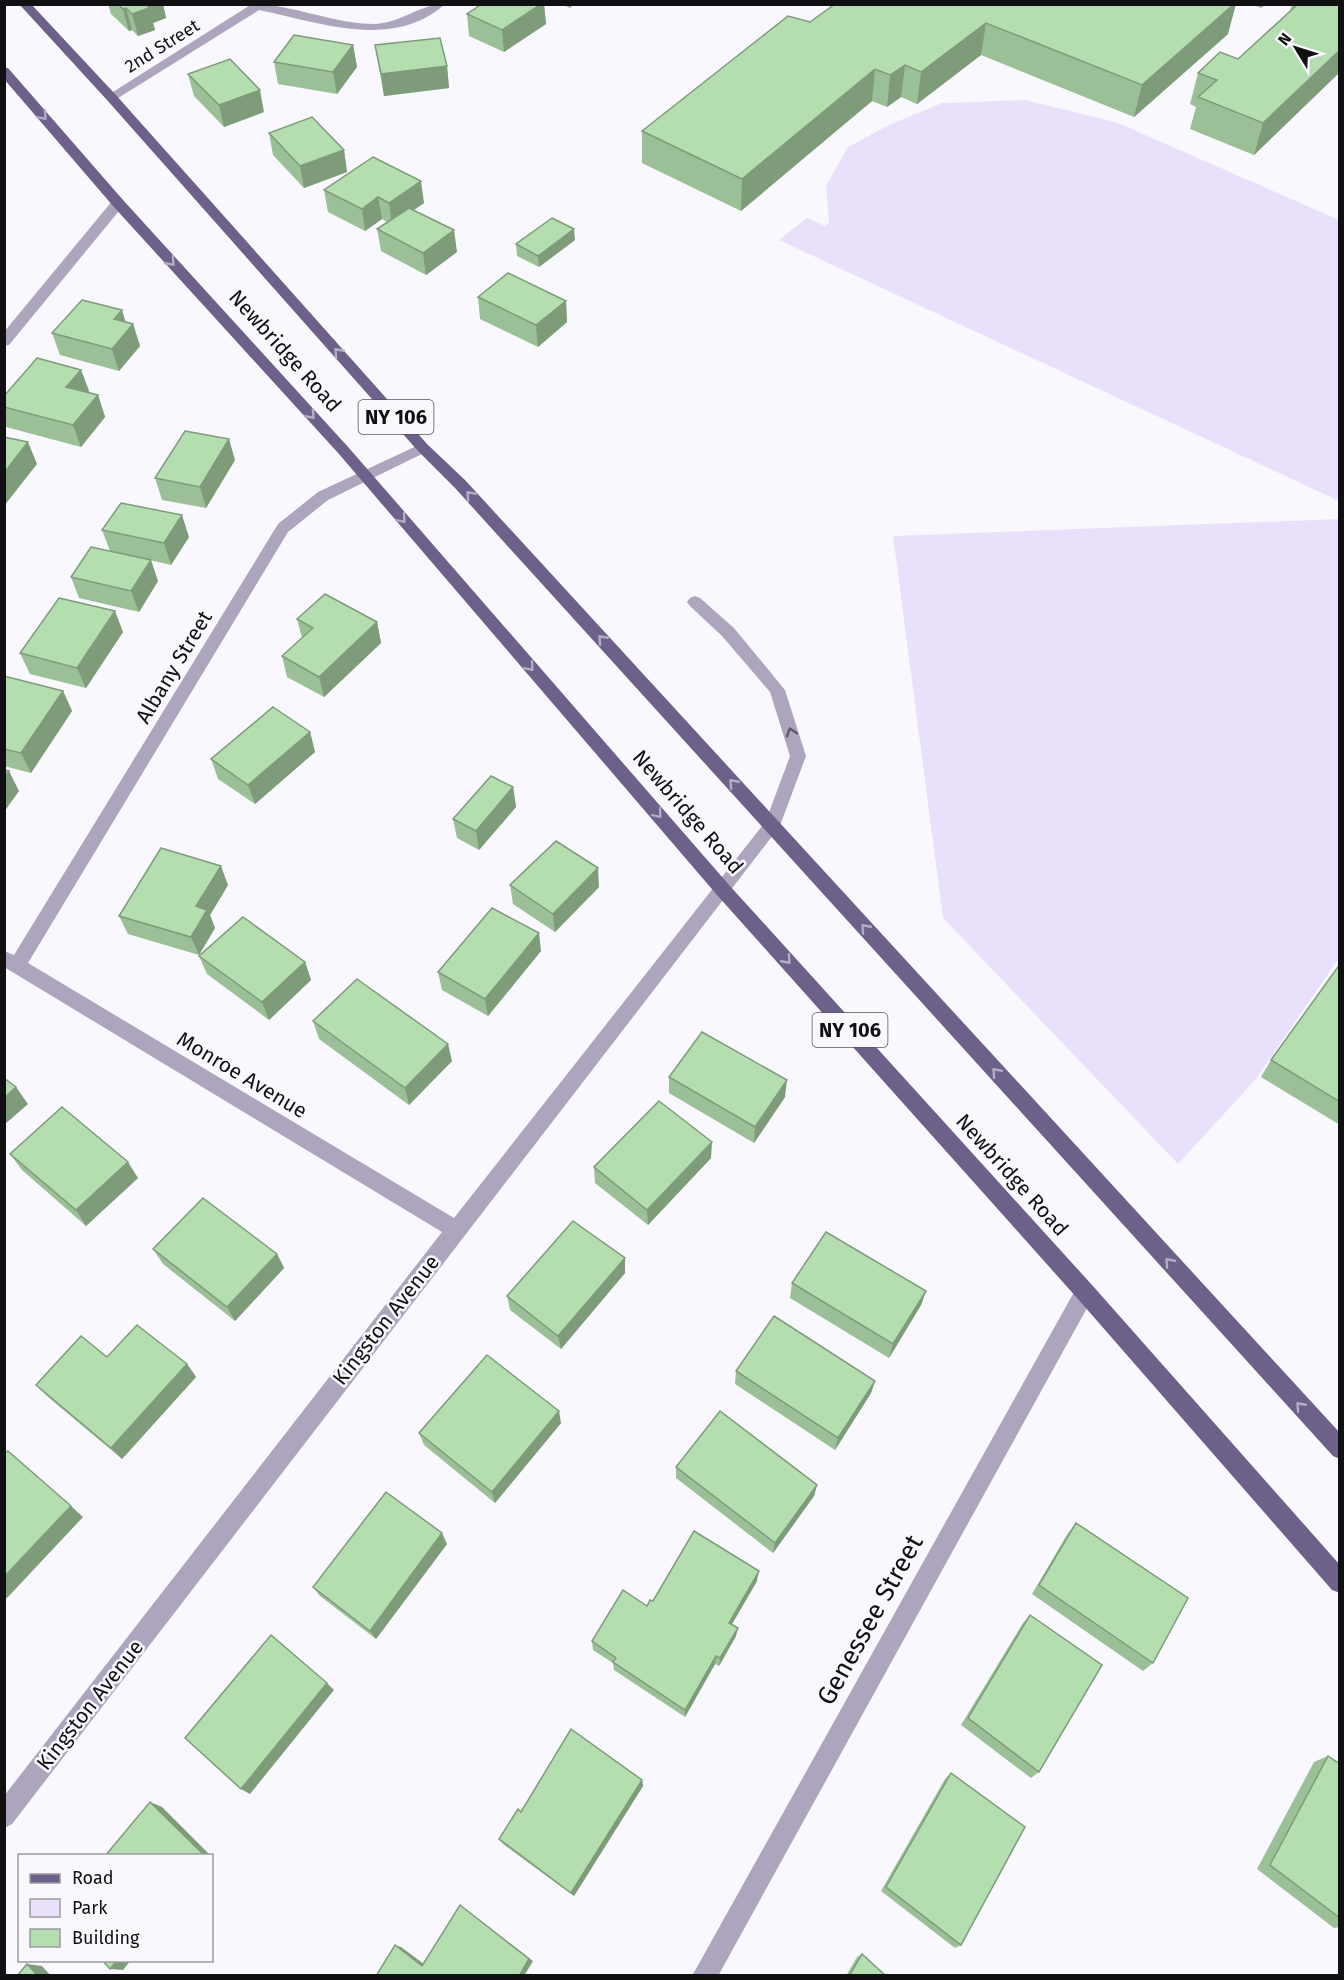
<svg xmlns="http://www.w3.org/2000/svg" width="1344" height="1980" font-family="'Fira Sans',sans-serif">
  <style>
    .green { fill: #e9e1fc }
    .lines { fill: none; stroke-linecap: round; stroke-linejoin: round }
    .lane { fill: #aca5bd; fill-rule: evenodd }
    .street { fill: #aca5bd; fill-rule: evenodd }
    .primary { fill: #6d6089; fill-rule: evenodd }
    .wall { fill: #9bbf96 }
    .shaded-wall { fill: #7e9b7a }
    .building { fill: #b4deaf; stroke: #7e9b7a; stroke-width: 1.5 }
    .oneway { stroke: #b4acc4 }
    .oneway2 { stroke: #5e5a68 }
    .labels { text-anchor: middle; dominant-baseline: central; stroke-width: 5; stroke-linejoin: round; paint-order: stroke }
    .far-street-label { font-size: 18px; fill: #101012; stroke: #faf8ff }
    .shield { fill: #faf8ff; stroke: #565659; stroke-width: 1.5 }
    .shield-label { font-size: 20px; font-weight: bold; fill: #101012 }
    .street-label { font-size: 21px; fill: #101012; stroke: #faf8ff }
    .near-street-label { font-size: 26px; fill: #101012; stroke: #faf8ff }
  </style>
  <rect width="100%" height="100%" fill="#faf8ff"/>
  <g class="green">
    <polygon points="1025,100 1118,123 1339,220 1339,501 779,240 807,218 825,226 829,223 826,186 848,147 889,125 942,103"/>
    <polygon points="1339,519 1339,958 1256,1079 1178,1164 943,918 893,536"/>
  </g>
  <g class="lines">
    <polygon class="lane" points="695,596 700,598 734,628 785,690 806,756 778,831 772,833 766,831 764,826 790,756 770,692 722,636 690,606 687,602 690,598"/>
    <g class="street">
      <path d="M252 4C292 4 333 24 375 24 401 23 420 4 445 4 393 51 318 22 259 10L115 100 111 101 105 97Z"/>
      <polygon points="118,199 123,200 124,203 123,206 9,345 4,346 4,332 113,200"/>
      <polygon points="423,443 430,448 428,451 328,500 288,532 28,963 454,1218 766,821 772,819 778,821 780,826 12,1824 4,1828 4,1796 442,1232 4,967 4,951 14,955 278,524 318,492"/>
      <polygon points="1085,1283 1092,1285 1095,1292 1092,1299 718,1976 692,1976 1078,1285"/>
    </g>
    <g class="primary">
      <polygon points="19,4 31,4 115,94 428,445 465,480 1340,1433 1340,1459 1333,1456 455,488 418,451 107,100"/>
      <polygon points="4,68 8,68 123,200 349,448 729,885 1092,1285 1340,1565 1340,1593 1332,1590 1078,1299 717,895 339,454 113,206 4,79"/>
    </g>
  </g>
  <g class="wall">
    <polygon points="108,4 163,4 166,18 153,23 155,30 138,36 132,30 129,31 111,14"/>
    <polygon points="482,4 544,4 546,24 504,52 469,36 467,14"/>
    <polygon points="561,4 575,4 570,8"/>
    <polygon points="835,4 1228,34 1134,117 981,55 917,104 901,97 887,107 872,101 741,211 642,163 642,131 810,22"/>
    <polygon points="1251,4 1266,4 1261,8"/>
    <polygon points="1292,4 1340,4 1340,72 1254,155 1190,129 1196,107 1190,104 1198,73 1238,59 1290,11"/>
    <polygon points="353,45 357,67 337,94 278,84 274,62"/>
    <polygon points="375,45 447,66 449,88 384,96"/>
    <polygon points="188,74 264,112 224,127 194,96"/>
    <polygon points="269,133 344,150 347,172 304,188 273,155"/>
    <polygon points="324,190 424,203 414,210 457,252 426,275 381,251 377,229 387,222 382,219 365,231 328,212"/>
    <polygon points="575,240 539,267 517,256 516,244"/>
    <polygon points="478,297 566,301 567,322 538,347 480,319"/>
    <polygon points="126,322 133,324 140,346 119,371 60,355 52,333"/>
    <polygon points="81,370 89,391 88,392 98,395 105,417 81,447 6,427 4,424 4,396"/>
    <polygon points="235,460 206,508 162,500 155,478"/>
    <polygon points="102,530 189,537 171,565 141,558 158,581 139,612 79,598 71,577 110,551"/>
    <polygon points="297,619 377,622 381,643 324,697 287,677 282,656 302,638"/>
    <polygon points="123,632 86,688 30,674 20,653"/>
    <polygon points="4,676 63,691 72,711 31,773 4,766"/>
    <polygon points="310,732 315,752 255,804 218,779 211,759"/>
    <polygon points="513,787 516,807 479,850 457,838 453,819"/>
    <polygon points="228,885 210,915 215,928 199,955 128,934 119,916"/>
    <polygon points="510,885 599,887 555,932 513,904"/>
    <polygon points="541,951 488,1016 442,990 438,972"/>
    <polygon points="199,956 305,962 311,980 269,1020 207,974"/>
    <polygon points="1340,964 1340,1125 1261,1077 1271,1060"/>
    <polygon points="313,1021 452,1061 409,1105 319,1039"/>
    <polygon points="669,1077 785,1097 754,1143 669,1093"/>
    <polygon points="10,1154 138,1178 86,1226 22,1170"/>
    <polygon points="711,1158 648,1225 595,1183 594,1167"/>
    <polygon points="153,1249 277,1254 284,1268 235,1321 163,1264"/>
    <polygon points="625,1258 625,1273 561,1349 510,1310 507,1296"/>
    <polygon points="792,1283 926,1291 921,1305 889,1358 790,1298"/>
    <polygon points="187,1364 196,1377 122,1459 48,1397 36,1385"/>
    <polygon points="736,1371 875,1381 871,1393 835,1450 735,1384"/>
    <polygon points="561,1423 495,1503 424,1445 419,1433"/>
    <polygon points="676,1467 817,1485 814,1496 773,1553 676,1478"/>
    <polygon points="1076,1523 1153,1663 1143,1671 1032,1594 1068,1533"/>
    <polygon points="447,1544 376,1639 320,1596 313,1587"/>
    <polygon points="757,1581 732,1624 736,1636 719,1666 715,1664 685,1717 614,1670 613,1663 593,1650 592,1641 653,1601"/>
    <polygon points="1030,1615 1039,1772 1031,1778 961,1725 1023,1623"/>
    <polygon points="1328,1756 1340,1764 1340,1927 1334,1928 1257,1869 1314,1762"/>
    <polygon points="951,1773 961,1945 955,1948 881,1891 945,1779"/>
    <polygon points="642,1780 643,1786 574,1896 503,1844 499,1839"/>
    <polygon points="862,1954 886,1976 846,1976 857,1957"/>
  </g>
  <g class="shaded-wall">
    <polygon points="144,4 163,4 166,18 153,23 155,30 138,36 132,14"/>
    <polygon points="541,4 544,4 546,24 504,52 502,30"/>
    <polygon points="1234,4 1236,4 1228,34 1134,117 1142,85"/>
    <polygon points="126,8 132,30 129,31 123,9"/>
    <polygon points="986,23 981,55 917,104 921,72"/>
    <polygon points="353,45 357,67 337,94 333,72"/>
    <polygon points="1340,50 1340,72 1254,155 1263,123"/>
    <polygon points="905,65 901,97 887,107 890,75"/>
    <polygon points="447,66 449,88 384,96 381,74"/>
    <polygon points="875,69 872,101 741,211 742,179"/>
    <polygon points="260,90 264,112 224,127 219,105"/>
    <polygon points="344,150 347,172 304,188 300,166"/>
    <polygon points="421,181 424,203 392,225 389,203"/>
    <polygon points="378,197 382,219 365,231 362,209"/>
    <polygon points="574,229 575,240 539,267 538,256"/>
    <polygon points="454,230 457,252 426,275 423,253"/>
    <polygon points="566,301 567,322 538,347 536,325"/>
    <polygon points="122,310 128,330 133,324 140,346 119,371 112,349 114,319"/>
    <polygon points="81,370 89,391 74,409 66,387"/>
    <polygon points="98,395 105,417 81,447 73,425"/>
    <polygon points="229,439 235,460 206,508 200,487"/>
    <polygon points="28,442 37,464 4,506 4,473"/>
    <polygon points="182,515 189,537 171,565 164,543"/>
    <polygon points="151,560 158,581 139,612 131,591"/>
    <polygon points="115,611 123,632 86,688 77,668"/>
    <polygon points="377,622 381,643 324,697 319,677"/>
    <polygon points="63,691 72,711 31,773 21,753"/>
    <polygon points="310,732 315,752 255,804 248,785"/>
    <polygon points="9,771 19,791 4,812 4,777"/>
    <polygon points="513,787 516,807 479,850 476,831"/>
    <polygon points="221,866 228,885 210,915 215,928 199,955 191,937 196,906"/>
    <polygon points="598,868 599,887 555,932 553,914"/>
    <polygon points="539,933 541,951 488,1016 485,999"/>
    <polygon points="305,962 311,980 269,1020 262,1002"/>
    <polygon points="448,1044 452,1061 409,1105 405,1088"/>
    <polygon points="787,1080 785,1097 754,1143 755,1127"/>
    <polygon points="16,1087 28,1104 4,1125 4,1098"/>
    <polygon points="712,1142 711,1158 648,1225 647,1210"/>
    <polygon points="128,1162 138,1178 86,1226 76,1210"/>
    <polygon points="277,1254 284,1268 235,1321 227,1307"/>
    <polygon points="625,1258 625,1273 561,1349 558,1336"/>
    <polygon points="926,1291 921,1305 889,1358 893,1344"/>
    <polygon points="187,1364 196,1377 122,1459 111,1448"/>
    <polygon points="875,1381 871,1393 835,1450 838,1438"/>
    <polygon points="559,1411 561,1423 495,1503 492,1492"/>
    <polygon points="817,1485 814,1496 773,1553 775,1543"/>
    <polygon points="71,1506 83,1517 7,1598 4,1596 4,1577"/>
    <polygon points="442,1533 447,1544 376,1639 370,1631"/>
    <polygon points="759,1571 757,1581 728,1631 729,1623"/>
    <polygon points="738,1628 736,1636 719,1666 720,1658"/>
    <polygon points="716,1656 715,1664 685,1717 685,1710"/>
    <polygon points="327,1683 334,1690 250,1794 241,1789"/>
    <polygon points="642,1780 643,1786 574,1896 571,1893"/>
    <polygon points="150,1802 162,1807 211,1856 204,1856"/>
    <polygon points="464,1908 533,1961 524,1976 519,1976"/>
    <polygon points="395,1945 401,1947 428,1967 422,1966"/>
    <polygon points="117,1960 131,1960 123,1970 110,1969"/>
    <polygon points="27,1964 42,1966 51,1976 38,1976"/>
  </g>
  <g class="building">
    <polygon points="118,4 146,4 149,8 132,14 126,8 123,9"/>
    <polygon points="482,4 541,4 502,30 467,14"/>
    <polygon points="835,4 1234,4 1142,85 986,23 921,72 905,65 890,75 875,69 742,179 642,131 788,16 810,22"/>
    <polygon points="1298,4 1340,4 1340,50 1263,123 1198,97 1217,80 1198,73 1220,52 1238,59"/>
    <polygon points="294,35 353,45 333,72 274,62"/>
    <polygon points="440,38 447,66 381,74 375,45"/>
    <polygon points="230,59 260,90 219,105 188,74"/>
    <polygon points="312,117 344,150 300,166 269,133"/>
    <polygon points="373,157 421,181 389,203 378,197 362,209 324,190"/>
    <polygon points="409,208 454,230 423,253 377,229"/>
    <polygon points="552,218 574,229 538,256 516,244"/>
    <polygon points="508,273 566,301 536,325 478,297"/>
    <polygon points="82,300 122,310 114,319 133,324 112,349 52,333"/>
    <polygon points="37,358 81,370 66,387 98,395 73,425 4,407 4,396"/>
    <polygon points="185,431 229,439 200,487 155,478"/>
    <polygon points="4,437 28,442 4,473"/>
    <polygon points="121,503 182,515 164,543 102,530"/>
    <polygon points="91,547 151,560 131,591 71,577"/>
    <polygon points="325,594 377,622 319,677 282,656 313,628 297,619"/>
    <polygon points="59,598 115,611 77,668 20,653"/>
    <polygon points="4,676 63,691 21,753 4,749"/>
    <polygon points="273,707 310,732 248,785 211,759"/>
    <polygon points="4,770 9,771 4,777"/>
    <polygon points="491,776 513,787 476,831 453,819"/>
    <polygon points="556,841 598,868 553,914 510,885"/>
    <polygon points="161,848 221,866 196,906 207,910 191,937 119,916"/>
    <polygon points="492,908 539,933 485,999 438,972"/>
    <polygon points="243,917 305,962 262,1002 199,956"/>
    <polygon points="1340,964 1340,1102 1271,1060"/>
    <polygon points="357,979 448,1044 405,1088 313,1021"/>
    <polygon points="702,1032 787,1080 755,1127 669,1077"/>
    <polygon points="4,1078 16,1087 4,1098"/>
    <polygon points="659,1101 712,1142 647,1210 594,1167"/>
    <polygon points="62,1107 128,1162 76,1210 10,1154"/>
    <polygon points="203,1198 277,1254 227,1307 153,1249"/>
    <polygon points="573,1221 625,1258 558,1336 507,1296"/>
    <polygon points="826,1232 926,1291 893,1344 792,1283"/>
    <polygon points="774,1316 875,1381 838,1438 736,1371"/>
    <polygon points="137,1325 187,1364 111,1448 36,1385 81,1336 107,1357"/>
    <polygon points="487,1355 559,1411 492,1492 419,1433"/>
    <polygon points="720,1411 817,1485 775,1543 676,1467"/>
    <polygon points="8,1451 71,1506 4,1577 4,1454"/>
    <polygon points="386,1492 442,1533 370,1631 313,1587"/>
    <polygon points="1076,1523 1188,1598 1153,1663 1039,1585"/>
    <polygon points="694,1531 759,1571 729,1623 738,1628 720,1658 716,1656 685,1710 613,1662 616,1658 592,1641 623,1590 647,1606 650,1600 653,1601"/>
    <polygon points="1030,1615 1102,1665 1039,1772 968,1718"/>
    <polygon points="271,1635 327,1683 241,1789 185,1738"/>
    <polygon points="571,1729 642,1780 571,1893 499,1839 518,1809 521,1812"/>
    <polygon points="1328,1756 1340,1764 1340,1918 1270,1865"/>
    <polygon points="951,1773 1025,1827 961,1945 886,1887"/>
    <polygon points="150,1802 204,1855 204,1856 105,1856"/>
    <polygon points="460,1905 529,1959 519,1976 376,1976 395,1945 422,1966"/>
    <polygon points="862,1954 886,1976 849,1976"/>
    <polygon points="102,1960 117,1960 110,1969"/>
    <polygon points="27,1964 38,1976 17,1976"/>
  </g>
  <defs><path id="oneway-chevron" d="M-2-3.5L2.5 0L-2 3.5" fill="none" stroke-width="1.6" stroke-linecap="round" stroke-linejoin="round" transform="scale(1.5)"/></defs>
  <g class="oneway">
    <use href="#oneway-chevron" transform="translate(43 116) rotate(49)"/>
    <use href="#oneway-chevron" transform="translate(171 262) rotate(48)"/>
    <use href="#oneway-chevron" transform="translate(338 352) rotate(-132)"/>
    <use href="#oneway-chevron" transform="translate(311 415) rotate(48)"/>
    <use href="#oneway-chevron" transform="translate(470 495) rotate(-132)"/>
    <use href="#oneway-chevron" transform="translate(402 519) rotate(49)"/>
    <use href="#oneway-chevron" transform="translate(602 639) rotate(-132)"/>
    <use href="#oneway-chevron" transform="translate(530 667) rotate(49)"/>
    <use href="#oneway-chevron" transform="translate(733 783) rotate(-132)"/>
    <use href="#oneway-chevron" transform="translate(658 814) rotate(49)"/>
    <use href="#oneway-chevron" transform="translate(865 928) rotate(-132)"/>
    <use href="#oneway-chevron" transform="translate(787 960) rotate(48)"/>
    <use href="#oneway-chevron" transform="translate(996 1072) rotate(-132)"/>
    <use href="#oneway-chevron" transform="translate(1169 1262) rotate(-132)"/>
    <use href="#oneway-chevron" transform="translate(1300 1406) rotate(-132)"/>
  </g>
  <use class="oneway2" href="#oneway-chevron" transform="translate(791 732) rotate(-108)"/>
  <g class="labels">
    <g class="far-street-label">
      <text transform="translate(162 46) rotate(-32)">2nd Street</text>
    </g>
    <g class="shield">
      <rect x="358.5" y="400" width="75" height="34" rx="4.5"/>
      <rect x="812.5" y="1013" width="75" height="34" rx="4.5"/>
    </g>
    <g class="shield-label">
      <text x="396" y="417">NY 106</text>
      <text x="850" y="1030">NY 106</text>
    </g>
    <g class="street-label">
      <text transform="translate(285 351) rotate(48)">Newbridge Road</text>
      <text transform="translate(174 667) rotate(-59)">Albany Street</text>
      <text transform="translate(688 812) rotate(49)">Newbridge Road</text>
      <text transform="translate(242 1075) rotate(31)">Monroe Avenue</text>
      <text transform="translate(1012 1175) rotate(48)">Newbridge Road</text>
      <text transform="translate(386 1320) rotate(-52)">Kingston Avenue</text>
      <text transform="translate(90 1705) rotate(-52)">Kingston Avenue</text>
    </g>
    <g class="near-street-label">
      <text transform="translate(870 1620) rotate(-61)">Genessee Street</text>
    </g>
  </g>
  <rect width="1344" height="1980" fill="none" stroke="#101012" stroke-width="12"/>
  <rect x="18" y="1854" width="195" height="108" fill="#faf8ff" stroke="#9c9ba0" stroke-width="1.5"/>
  <rect x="30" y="1874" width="30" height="9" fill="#6d6089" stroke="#9c9ba0" stroke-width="1.5"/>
  <text x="72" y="1884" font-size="18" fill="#101012">Road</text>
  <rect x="30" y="1899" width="30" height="18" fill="#e9e1fc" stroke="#9c9ba0" stroke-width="1.5"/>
  <text x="72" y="1914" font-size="18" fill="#101012">Park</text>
  <rect x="30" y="1929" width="30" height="18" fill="#b4deaf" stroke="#9c9ba0" stroke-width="1.5"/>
  <text x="72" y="1944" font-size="18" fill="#101012">Building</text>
  <g transform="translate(1296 48) rotate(308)" stroke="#faf8ff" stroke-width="4.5" paint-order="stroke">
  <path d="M0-4.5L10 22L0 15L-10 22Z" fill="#101012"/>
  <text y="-9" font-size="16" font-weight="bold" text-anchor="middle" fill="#101012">N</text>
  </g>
</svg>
